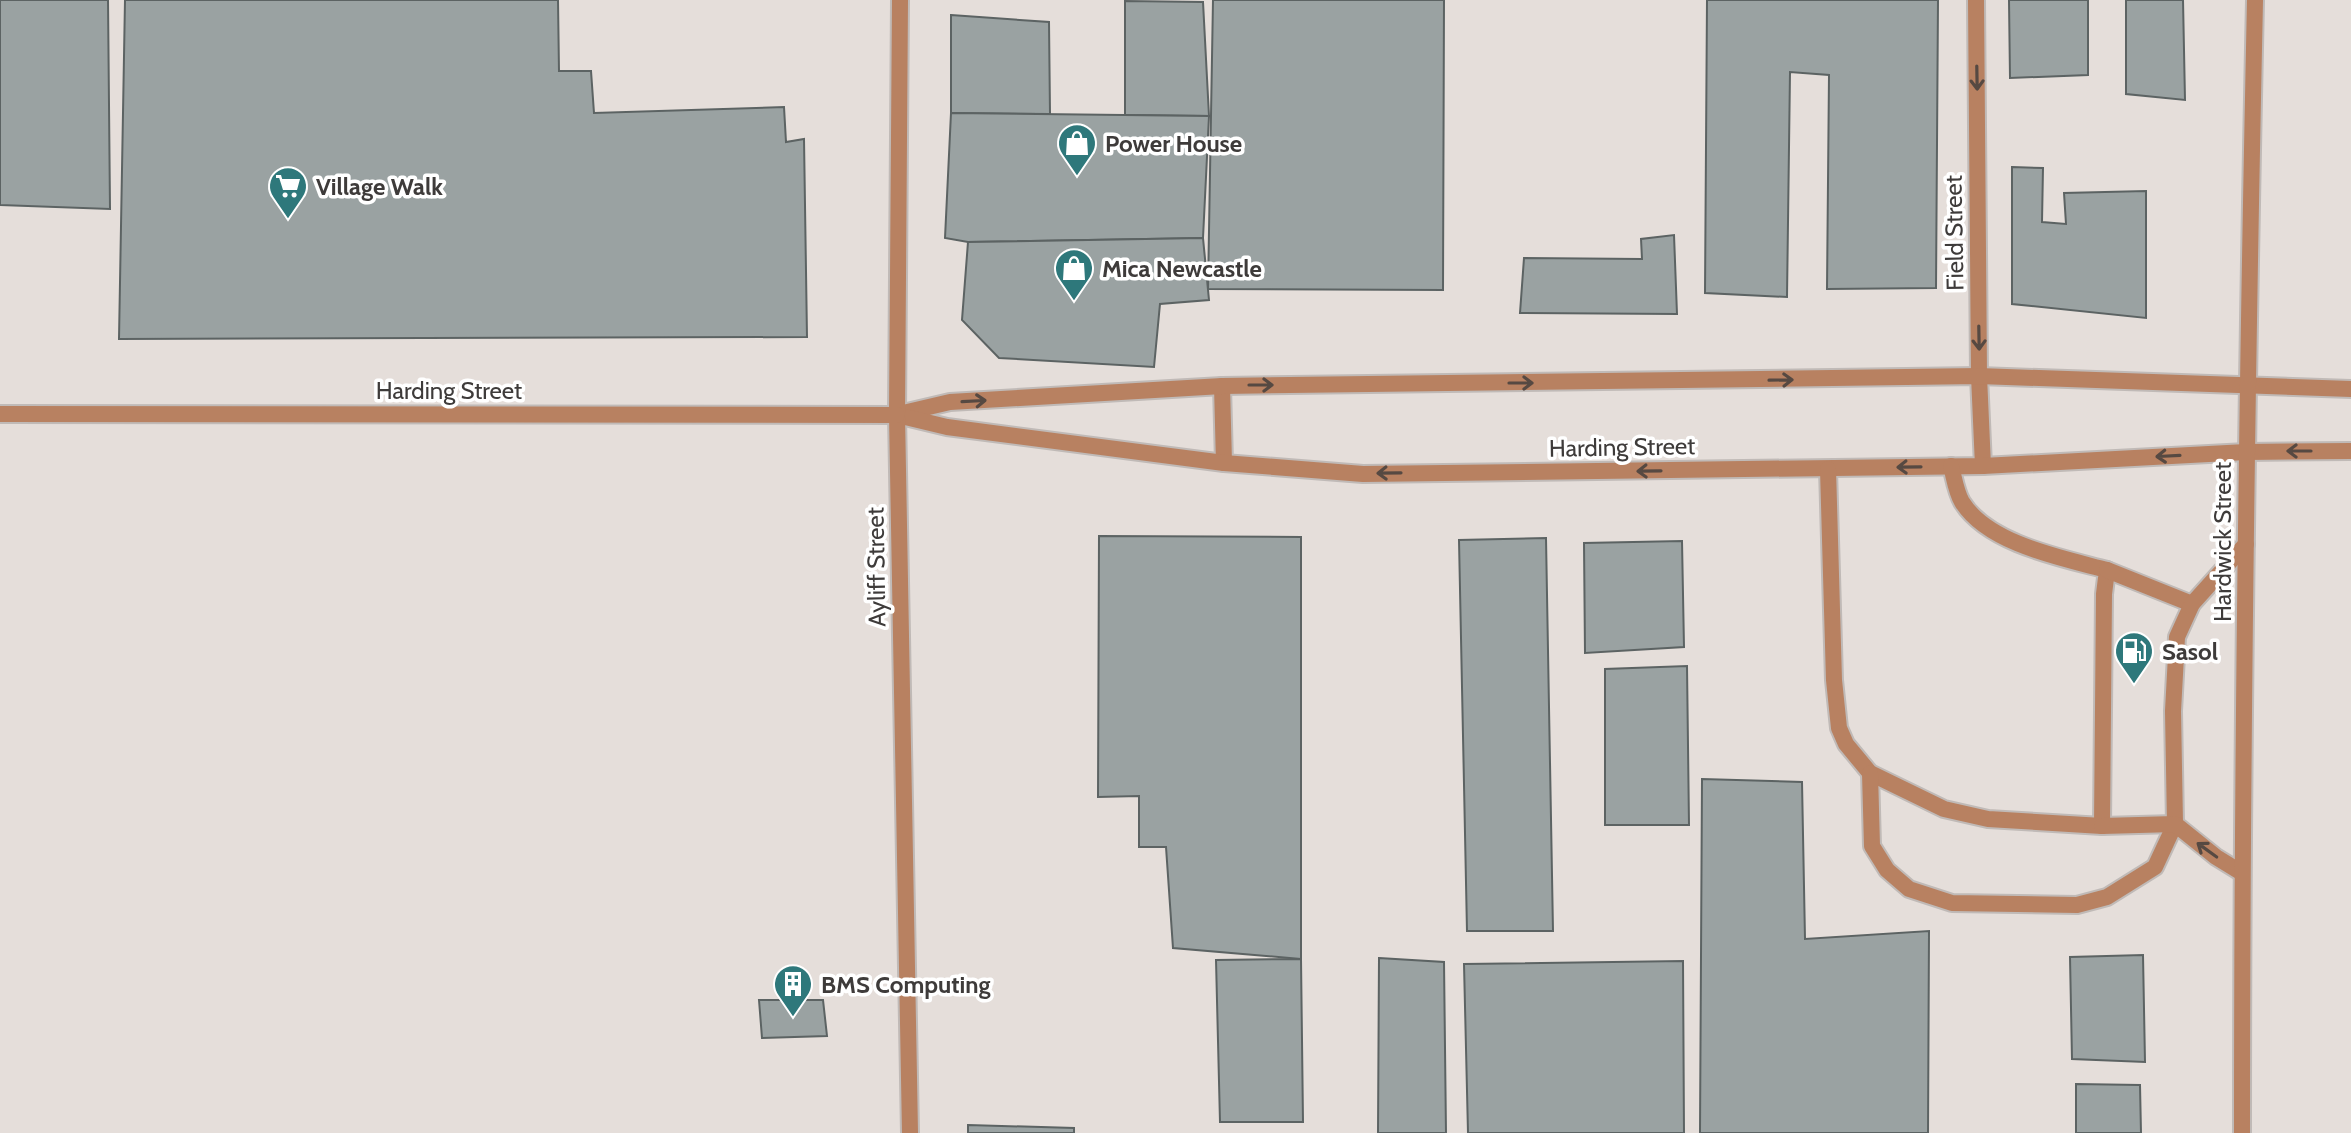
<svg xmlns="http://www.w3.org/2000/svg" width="2351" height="1133" font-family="Cabin,sans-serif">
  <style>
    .building { fill: #9aa2a2; stroke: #5c6363; stroke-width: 2 }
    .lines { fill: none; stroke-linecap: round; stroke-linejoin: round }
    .lane-casing { stroke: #c0bab7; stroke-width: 20 }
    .street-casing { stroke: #c0bab7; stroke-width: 20 }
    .lane { stroke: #b88161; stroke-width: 16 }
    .street { stroke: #b88161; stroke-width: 16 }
    .oneway { stroke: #564942 }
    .labels { text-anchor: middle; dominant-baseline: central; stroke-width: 7; stroke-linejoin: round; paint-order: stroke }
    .poi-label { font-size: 24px; font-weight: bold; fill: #3e3b3a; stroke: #fff; text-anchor: start }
    .street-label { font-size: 24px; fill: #3e3b3a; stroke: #fff }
  </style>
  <rect width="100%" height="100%" fill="#e5deda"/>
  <g class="building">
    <polygon points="0,0 108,0 110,209 0,205"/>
    <polygon points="125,0 558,0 559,71 591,71 594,113 784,107 786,142 804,139 807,337 119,339"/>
    <polygon points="1213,0 1444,0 1443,290 1208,289"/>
    <polygon points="1707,0 1938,0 1936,288 1827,289 1829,75 1790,72 1787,297 1705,293"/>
    <polygon points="2009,0 2088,0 2088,75 2010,78"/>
    <polygon points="2126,0 2183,0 2185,100 2126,94"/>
    <polygon points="1125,1 1203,2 1209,116 1125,115"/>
    <polygon points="951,15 1049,22 1050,114 951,113"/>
    <polygon points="951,113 1209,116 1203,238 968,242 945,238"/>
    <polygon points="2012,167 2043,168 2042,222 2066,224 2064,193 2146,191 2146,318 2012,304"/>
    <polygon points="1674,235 1677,314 1520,313 1524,258 1642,259 1641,239"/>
    <polygon points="1203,238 1209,300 1160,304 1154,367 999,358 962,320 968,242"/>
    <polygon points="1099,536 1301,537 1301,959 1173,948 1166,847 1139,847 1139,796 1098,797"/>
    <polygon points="1546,538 1553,931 1467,931 1459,540"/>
    <polygon points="1682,541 1684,647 1585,653 1584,543"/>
    <polygon points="1687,666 1689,825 1605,825 1605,669"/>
    <polygon points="1702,779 1802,782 1805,939 1929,931 1928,1133 1700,1133"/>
    <polygon points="2143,955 2145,1062 2072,1059 2070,957"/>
    <polygon points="1379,958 1444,962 1446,1133 1378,1133"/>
    <polygon points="1301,959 1303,1122 1220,1122 1216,960"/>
    <polygon points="1683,961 1684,1133 1468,1133 1464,964"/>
    <polygon points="759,1000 823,1000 827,1036 762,1038"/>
    <polygon points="2076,1084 2140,1085 2141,1133 2076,1133"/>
    <polygon points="968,1125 1074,1128 1074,1133 968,1133"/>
  </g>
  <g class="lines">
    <g class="lane-casing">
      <g id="lane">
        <polyline points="1976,0 1979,376 1983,466"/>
        <polyline points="1222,386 1224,463"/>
        <polyline points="903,413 950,402 1222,386 1979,376 2351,389"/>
        <polyline points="897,415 947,427 1224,463 1363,474 1983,466 2246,452 2351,451"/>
        <path d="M1828 469 1834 680 1839 728 1846 744 1870 773 1944 809 1988 819 2102 826 2104 594 2107 570C2062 558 1988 544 1962 502 1956 492 1954 477 1951 466"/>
        <polyline points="2107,570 2192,604"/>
        <polyline points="1870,773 1872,846 1887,870 1909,889 1952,903 2077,905 2107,897 2155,867 2175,824 2173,711 2177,637 2192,604 2246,544"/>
        <polyline points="2102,826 2175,824 2216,857 2242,873"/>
      </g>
    </g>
    <g class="street-casing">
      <g id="street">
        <polyline points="900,0 897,415 910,1133"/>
        <polyline points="0,414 897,415"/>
        <path d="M2242 1133C2242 755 2247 378 2255 0"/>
      </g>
    </g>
    <use href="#lane" class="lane"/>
    <use href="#street" class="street"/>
  </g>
  <defs><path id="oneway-shaft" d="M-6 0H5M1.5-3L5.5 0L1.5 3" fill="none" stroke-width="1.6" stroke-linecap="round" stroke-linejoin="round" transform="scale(2)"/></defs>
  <g class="oneway">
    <use href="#oneway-shaft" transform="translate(1977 78) rotate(89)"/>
    <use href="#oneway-shaft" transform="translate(1979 338) rotate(89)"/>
    <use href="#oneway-shaft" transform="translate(1781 380) rotate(-1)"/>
    <use href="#oneway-shaft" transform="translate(1521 383)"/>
    <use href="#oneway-shaft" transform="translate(1261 385)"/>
    <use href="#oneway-shaft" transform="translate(974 401) rotate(-3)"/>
    <use href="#oneway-shaft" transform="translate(2299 451) rotate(180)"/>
    <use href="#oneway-shaft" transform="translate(2168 456) rotate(177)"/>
    <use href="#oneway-shaft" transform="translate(1909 467) rotate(179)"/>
    <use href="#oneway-shaft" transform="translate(1649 471) rotate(179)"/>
    <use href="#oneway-shaft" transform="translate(1389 473) rotate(179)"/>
    <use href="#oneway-shaft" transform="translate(2207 850) rotate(-144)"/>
  </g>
  <defs>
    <g id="shop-pin" transform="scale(2)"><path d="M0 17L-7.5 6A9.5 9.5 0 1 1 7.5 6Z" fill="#2e787b" stroke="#fff"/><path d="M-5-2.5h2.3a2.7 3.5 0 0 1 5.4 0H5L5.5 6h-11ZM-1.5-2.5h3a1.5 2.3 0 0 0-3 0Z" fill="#fff"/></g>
    <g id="supermarket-pin" transform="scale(2)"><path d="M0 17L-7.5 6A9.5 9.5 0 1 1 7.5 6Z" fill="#2e787b" stroke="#fff"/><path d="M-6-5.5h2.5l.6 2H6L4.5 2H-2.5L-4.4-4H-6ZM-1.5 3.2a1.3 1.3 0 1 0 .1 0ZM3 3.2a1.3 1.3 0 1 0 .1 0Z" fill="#fff"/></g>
    <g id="fuel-pin" transform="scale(2)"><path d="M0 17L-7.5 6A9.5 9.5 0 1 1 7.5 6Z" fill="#2e787b" stroke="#fff"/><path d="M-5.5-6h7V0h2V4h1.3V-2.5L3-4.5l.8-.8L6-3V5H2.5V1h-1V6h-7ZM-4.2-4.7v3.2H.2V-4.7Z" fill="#fff"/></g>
    <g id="building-pin" transform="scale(2)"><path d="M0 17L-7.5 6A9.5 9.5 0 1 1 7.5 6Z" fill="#2e787b" stroke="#fff"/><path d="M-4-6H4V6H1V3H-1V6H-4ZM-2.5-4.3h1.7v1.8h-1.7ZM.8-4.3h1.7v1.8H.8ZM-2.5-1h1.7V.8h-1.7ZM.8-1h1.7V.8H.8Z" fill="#fff"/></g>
  </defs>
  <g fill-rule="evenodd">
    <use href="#shop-pin" x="1077" y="143"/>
    <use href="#supermarket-pin" x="288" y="186"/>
    <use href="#shop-pin" x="1074" y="268"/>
    <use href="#fuel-pin" x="2134" y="651"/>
    <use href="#building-pin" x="793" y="984"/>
  </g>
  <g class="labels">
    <g class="poi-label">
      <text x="1105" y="143">Power House</text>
      <text x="316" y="186">Village Walk</text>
      <text x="1102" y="268">Mica Newcastle</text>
      <text x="2162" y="651">Sasol</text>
      <text x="821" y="984">BMS Computing</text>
    </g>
    <g class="street-label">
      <text transform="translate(1954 233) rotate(-91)">Field Street</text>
      <text x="449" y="390">Harding Street</text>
      <text transform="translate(1622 447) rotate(-1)">Harding Street</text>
      <text transform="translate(2222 542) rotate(-90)">Hardwick Street</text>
      <text transform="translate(876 567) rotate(-91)">Ayliff Street</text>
    </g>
  </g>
</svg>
